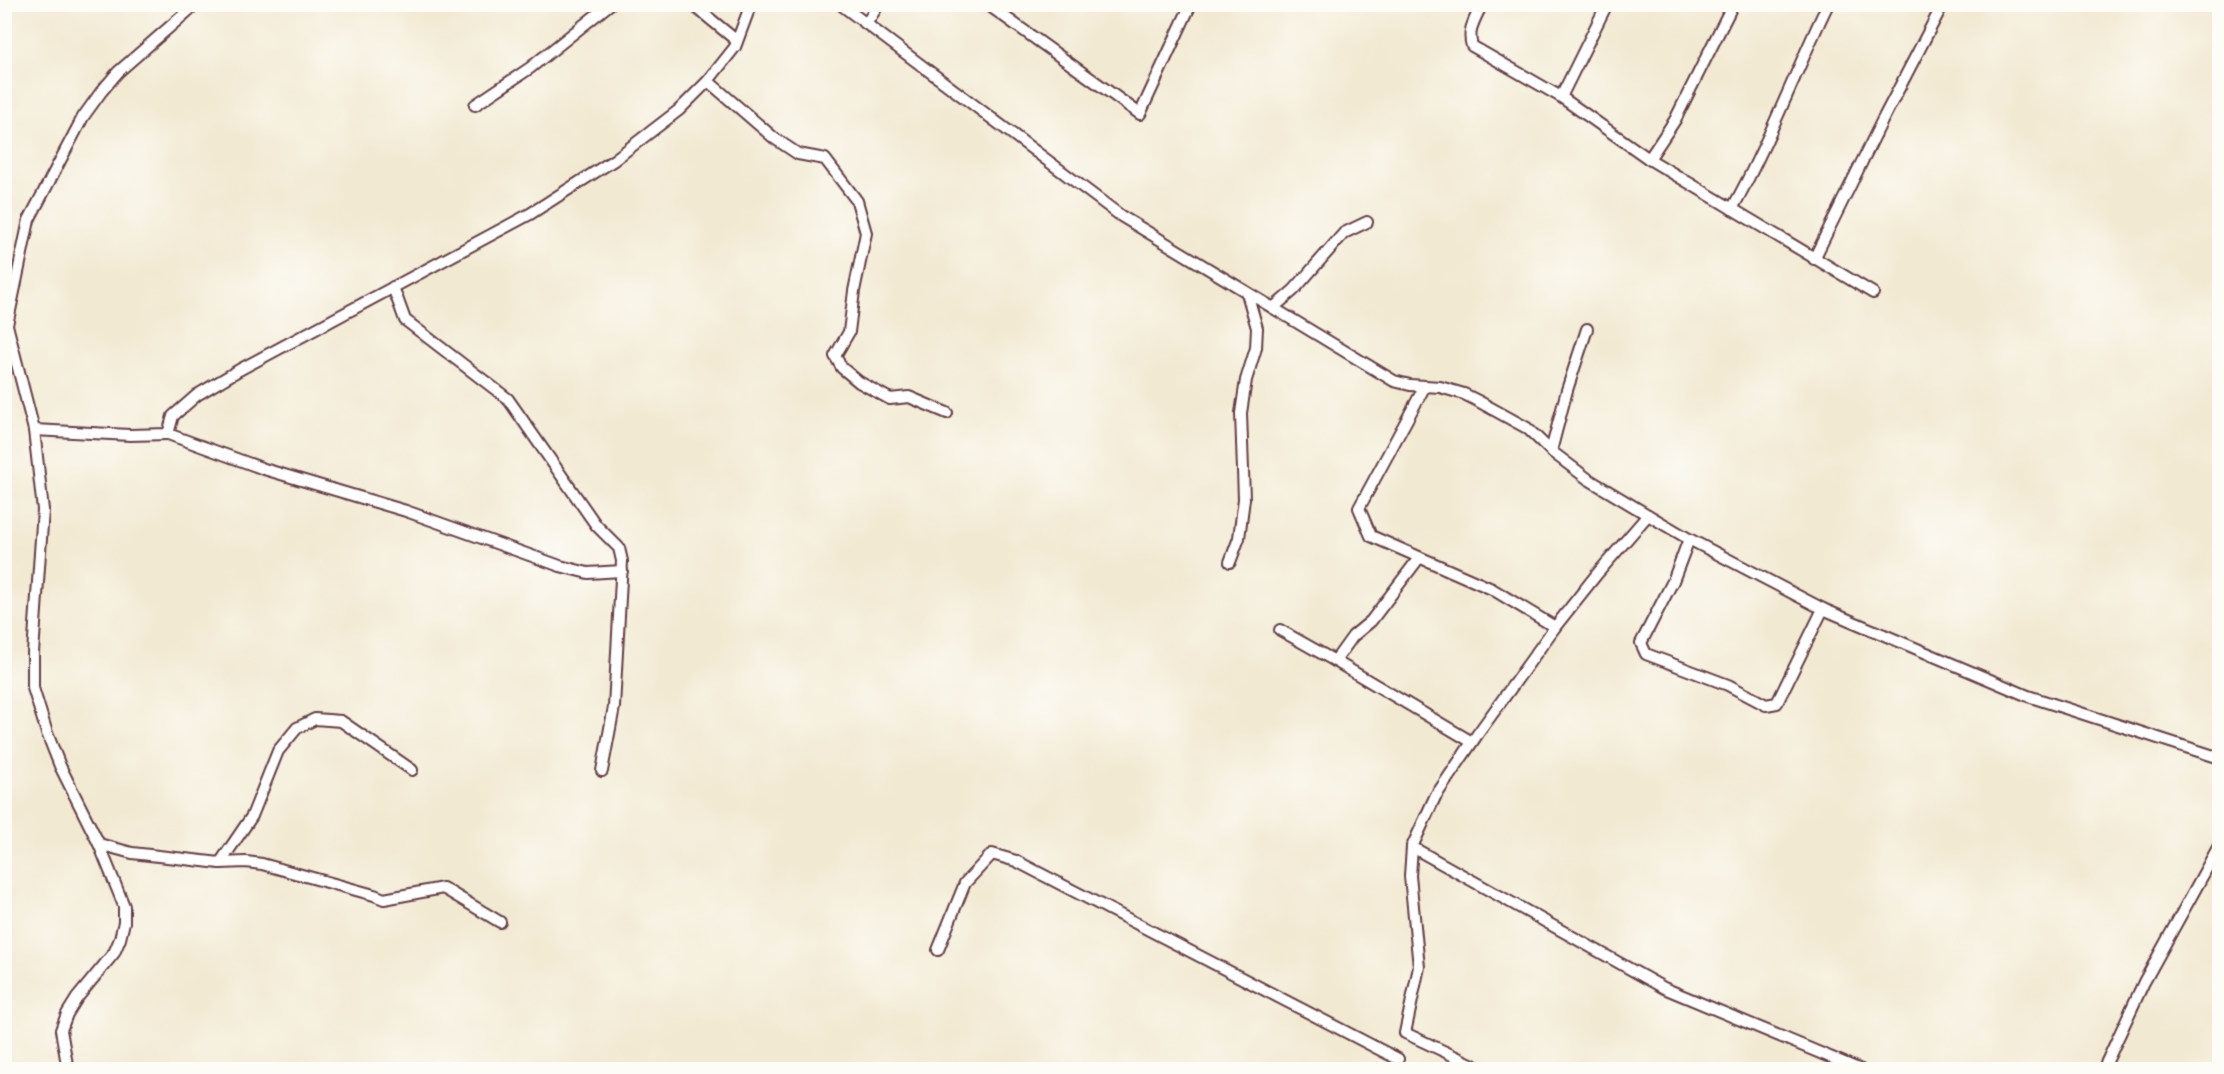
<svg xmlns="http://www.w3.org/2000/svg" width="2224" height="1074" font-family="Cardo,serif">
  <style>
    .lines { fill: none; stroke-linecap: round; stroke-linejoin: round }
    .minor-casing { stroke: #633d44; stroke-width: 14 }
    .minor { stroke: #fff; stroke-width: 10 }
  </style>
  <rect width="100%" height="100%" fill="#fdfcf7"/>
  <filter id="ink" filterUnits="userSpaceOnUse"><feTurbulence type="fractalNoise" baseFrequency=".0167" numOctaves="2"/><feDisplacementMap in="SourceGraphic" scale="12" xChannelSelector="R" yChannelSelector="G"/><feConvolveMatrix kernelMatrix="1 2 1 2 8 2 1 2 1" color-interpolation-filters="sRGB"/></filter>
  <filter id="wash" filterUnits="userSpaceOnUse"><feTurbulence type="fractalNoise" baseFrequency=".008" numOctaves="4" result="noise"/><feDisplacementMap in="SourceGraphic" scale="24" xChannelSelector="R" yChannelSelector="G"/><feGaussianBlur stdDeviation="1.35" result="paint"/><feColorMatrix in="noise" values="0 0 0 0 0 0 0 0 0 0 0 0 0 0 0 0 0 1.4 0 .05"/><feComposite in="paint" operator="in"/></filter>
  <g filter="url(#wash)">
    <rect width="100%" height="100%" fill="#f2e9d2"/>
  </g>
  <g filter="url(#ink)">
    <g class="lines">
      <g class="minor-casing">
        <g id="minor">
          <polyline points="692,4 737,41"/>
          <polyline points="840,4 1121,216 1394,381 1410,385 1440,387 1464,394 1478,401 1527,428 1551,451 1588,479 1648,515 1689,539 1823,609 2028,696 2220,758"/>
          <polyline points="987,4 1140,114 1191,4"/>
          <path d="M1482 4C1475 19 1467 30 1472 46L1561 97"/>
          <polyline points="1607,4 1561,97 1649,159 1873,293"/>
          <polyline points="866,24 879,4"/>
          <polyline points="708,81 774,138 798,154 825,159 857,201 866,233 854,291 849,332 835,356 842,368 859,382 890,399 909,397 947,413"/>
          <polyline points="475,105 530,68 610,4"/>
          <polyline points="1649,159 1675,120 1733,4"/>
          <path d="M1732 209C1769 143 1795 72 1828 4"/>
          <polyline points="1814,259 1882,121 1943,4"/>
          <polyline points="393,287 405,320 508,399 596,525 619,548 622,561 614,707 602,771"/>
          <polyline points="1273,308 1294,290 1344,233 1367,222"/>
          <polyline points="1425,386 1359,508 1371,536 1492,589 1555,627"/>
          <polyline points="34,430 130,435 168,434 173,416 197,395 239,370 530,214 614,160 679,110 708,81 735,47 751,4"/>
          <polyline points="168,434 264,469 406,511 560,566 588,573 622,571"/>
          <polyline points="1551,451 1567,390 1587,329"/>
          <polyline points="1689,539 1673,581 1641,643 1646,654 1728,685 1766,705 1777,703 1823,609"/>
          <polyline points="1230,562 1239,538 1244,499 1241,413 1246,380 1256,348 1257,328 1247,293"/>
          <polyline points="1280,630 1335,661 1353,636 1371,621 1419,558"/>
          <polyline points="1335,661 1472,742"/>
          <polyline points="99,844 132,853 220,863 246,862 262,864 374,895 384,899 443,888 500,922"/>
          <polyline points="1412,847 1664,988 1861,1070"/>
          <polyline points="220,863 252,816 278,751 297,728 315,719 341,721 412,770"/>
          <polyline points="938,950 965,883 992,854 1016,861 1398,1059"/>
          <polyline points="68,1070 61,1030 67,1014 77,998 114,953 120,939 124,922 124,906 99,844 60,766 47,733 33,688 33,653 43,510 34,430 7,325 29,220 83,117 101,92 118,72 196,4"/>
          <polyline points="1484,1070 1405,1033 1419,967 1410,876 1412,847 1435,797 1477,735 1555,627 1597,574 1648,515"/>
          <polyline points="2103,1070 2144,982 2220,844"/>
        </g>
      </g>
      <use href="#minor" class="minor"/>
    </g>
  </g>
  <rect width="2224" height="1074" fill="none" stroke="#fdfcf7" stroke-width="24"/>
</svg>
